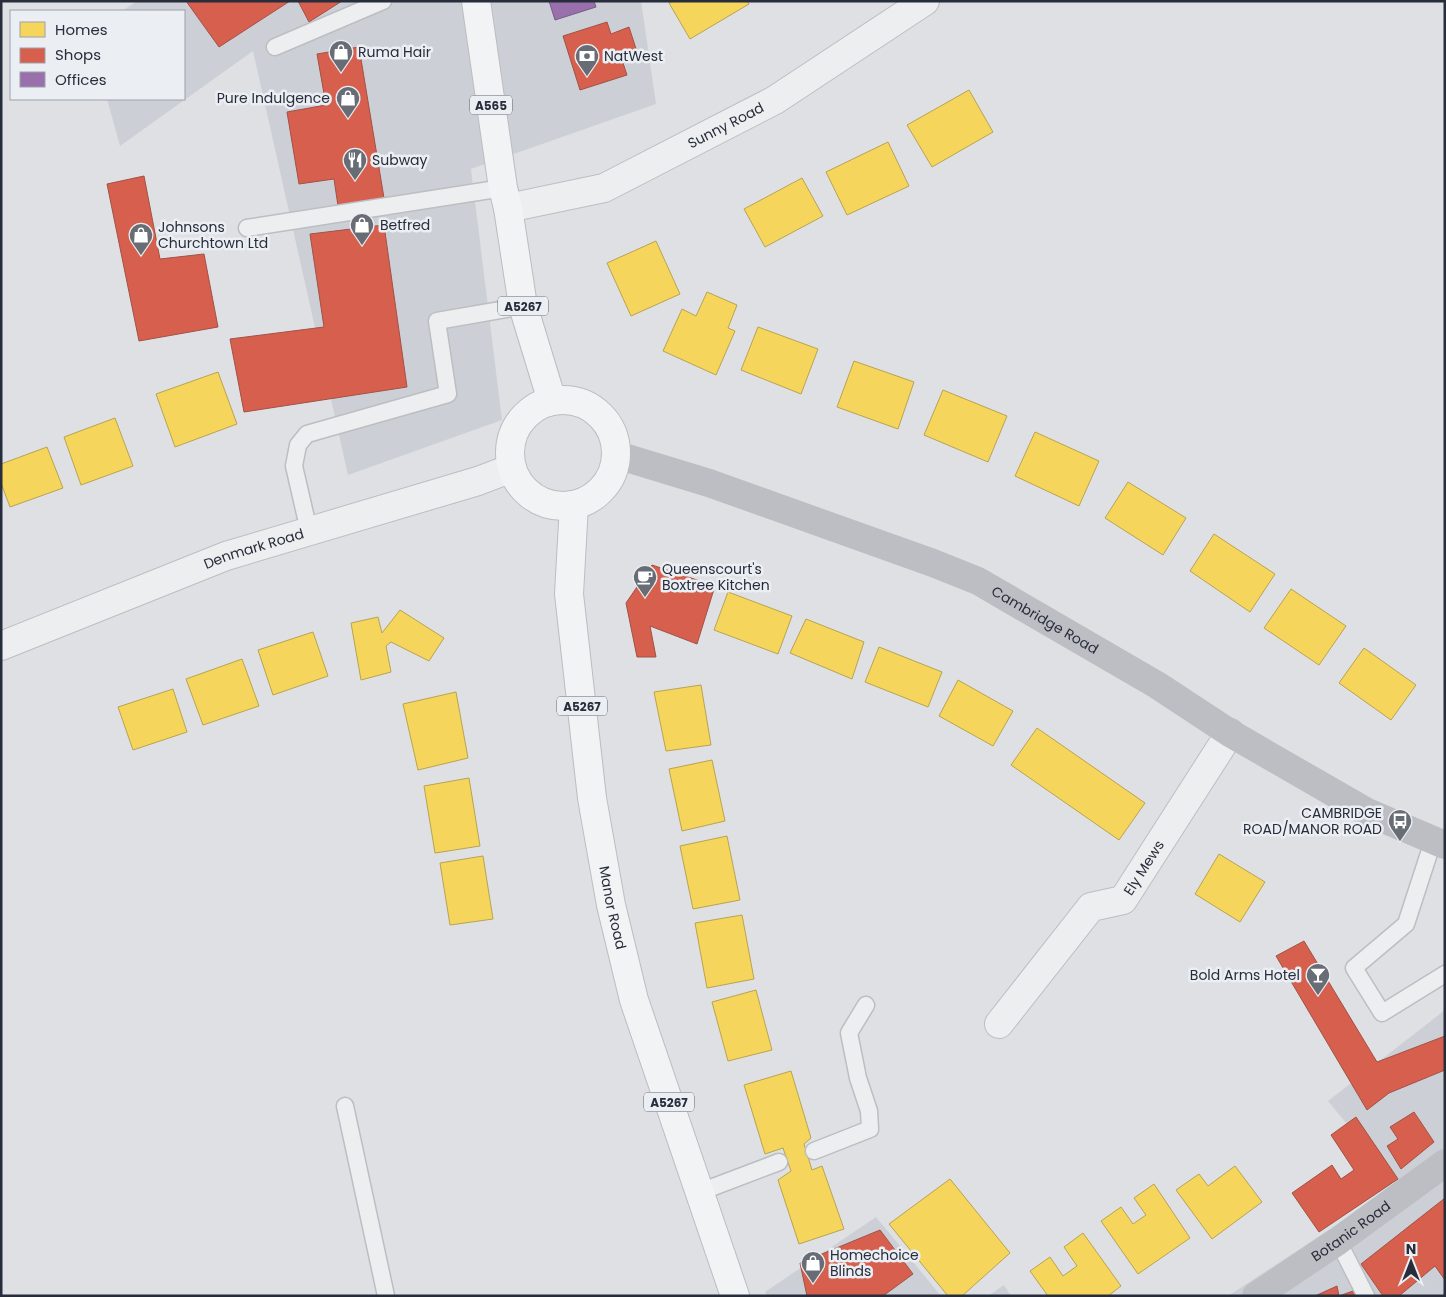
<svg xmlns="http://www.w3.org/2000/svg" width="1446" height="1297" font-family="Poppins,sans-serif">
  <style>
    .built { fill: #cdcfd6 }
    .homes { fill: #f6d55c; stroke: #b8a352 }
    .shops { fill: #d6604d; stroke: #a25147 }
    .offices { fill: #9970ab; stroke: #775c89 }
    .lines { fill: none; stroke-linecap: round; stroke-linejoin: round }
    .lane-casing { stroke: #bcbec1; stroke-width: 19 }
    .street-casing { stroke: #bcbec1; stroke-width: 30 }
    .primary-casing { stroke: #bbbdc0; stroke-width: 30 }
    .lane { stroke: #edeef0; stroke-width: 16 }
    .street { stroke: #edeef0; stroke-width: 28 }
    .secondary { stroke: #bcbec3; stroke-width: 28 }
    .primary { stroke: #f2f3f4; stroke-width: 28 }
    .labels { text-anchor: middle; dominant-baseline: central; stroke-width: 5; stroke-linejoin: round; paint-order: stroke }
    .shield { fill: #ebeef3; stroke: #626772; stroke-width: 1 }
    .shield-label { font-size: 12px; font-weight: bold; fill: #272d3a }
    .poi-label { font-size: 14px; fill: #272d3a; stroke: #ebeef3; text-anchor: start }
    .street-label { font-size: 14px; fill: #272d3a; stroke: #ebeef3 }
  </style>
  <rect width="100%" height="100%" fill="#dee0e3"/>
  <g class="built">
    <polygon points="137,1 641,1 656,104 471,169 502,420 348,475 253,51 120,146 107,99 184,99 184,11 122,11"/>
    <polygon points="1445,1010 1445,1296 1228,1296 1397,1185 1328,1101"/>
    <polygon points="876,1217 941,1296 767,1296 765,1292"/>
    <polygon points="1004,1285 1011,1296 988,1296"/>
  </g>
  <g class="homes">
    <polygon points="673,1 747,1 749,4 690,39 669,3"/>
    <polygon points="969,90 993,132 932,167 907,125"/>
    <polygon points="888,142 909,186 847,215 826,172"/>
    <polygon points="802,178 823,216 765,247 744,209"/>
    <polygon points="656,241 680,294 631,316 607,263"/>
    <polygon points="707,292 737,305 728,328 735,331 716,375 663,351 682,309 696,316"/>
    <polygon points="758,327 818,349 801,394 741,370"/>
    <polygon points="854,361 914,382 898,429 837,407"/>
    <polygon points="218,372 237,424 175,447 156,394"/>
    <polygon points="943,390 1007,416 988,462 924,435"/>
    <polygon points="115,418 133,466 81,485 64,437"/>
    <polygon points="1035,432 1099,461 1079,506 1015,476"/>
    <polygon points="47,447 63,488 10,507 1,483 1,464"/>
    <polygon points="1128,482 1186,518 1163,555 1105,518"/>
    <polygon points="1214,534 1275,574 1250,612 1190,571"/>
    <polygon points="1291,589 1346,626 1319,665 1264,628"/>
    <polygon points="728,592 792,616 778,654 714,630"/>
    <polygon points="400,610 444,638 429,661 391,642 386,646 391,672 361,680 351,623 378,617 382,633"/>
    <polygon points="806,619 864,642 852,679 790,653"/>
    <polygon points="313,632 328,676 273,695 258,650"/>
    <polygon points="879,647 942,672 928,707 865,682"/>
    <polygon points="1364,648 1416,685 1391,720 1339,683"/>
    <polygon points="242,659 259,706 203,725 186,679"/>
    <polygon points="958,680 1013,711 993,746 939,716"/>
    <polygon points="701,685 711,745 666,751 654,692"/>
    <polygon points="173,689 187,732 133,750 118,707"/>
    <polygon points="456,692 468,758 418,770 403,704"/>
    <polygon points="1037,728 1145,803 1119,840 1011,765"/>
    <polygon points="712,760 725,821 682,831 669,769"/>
    <polygon points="469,778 480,846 435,853 424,786"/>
    <polygon points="727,836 740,900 693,909 680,846"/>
    <polygon points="1219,854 1265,882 1240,922 1195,894"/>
    <polygon points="483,856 493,919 450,925 440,863"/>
    <polygon points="742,915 754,979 707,988 695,923"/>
    <polygon points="756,990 772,1050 728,1061 712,1002"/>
    <polygon points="791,1071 811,1138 804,1144 812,1170 822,1166 844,1229 799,1244 778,1180 791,1171 783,1148 765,1154 744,1085"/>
    <polygon points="1235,1166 1262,1202 1212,1239 1176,1190 1199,1174 1208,1186"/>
    <polygon points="950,1179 1010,1253 962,1296 948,1296 889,1224"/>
    <polygon points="1154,1184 1190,1238 1138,1274 1101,1221 1121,1207 1133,1224 1146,1215 1134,1198"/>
    <polygon points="1083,1233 1121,1286 1108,1296 1048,1296 1030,1271 1050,1257 1063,1276 1077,1266 1064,1247"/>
  </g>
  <g class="shops">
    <polygon points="186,1 290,1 219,47"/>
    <polygon points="298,1 342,1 309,22"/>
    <polygon points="607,22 611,34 629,27 639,58 623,63 627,75 580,90 563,36"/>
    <polygon points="359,47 384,198 338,206 334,179 299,184 287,112 326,105 317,54"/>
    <polygon points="144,176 160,259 204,254 218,327 139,341 107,184"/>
    <polygon points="384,225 407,387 244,412 230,339 324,327 310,234"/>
    <polygon points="652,565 715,586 697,644 650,626 656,657 637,657 626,603"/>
    <polygon points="1304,941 1377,1062 1445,1036 1445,1070 1389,1093 1367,1110 1276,956"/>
    <polygon points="1414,1112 1434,1142 1401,1169 1387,1146 1398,1139 1390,1127"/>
    <polygon points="1356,1117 1398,1179 1319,1232 1292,1193 1332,1165 1341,1179 1354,1170 1331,1135"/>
    <polygon points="1445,1198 1445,1280 1435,1266 1399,1296 1383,1296 1361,1264"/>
    <polygon points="880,1230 913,1274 883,1296 807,1296 800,1263"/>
    <polygon points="1337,1286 1339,1296 1353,1291 1355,1296 1315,1296"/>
  </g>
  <polygon class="offices" points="549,1 594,1 596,7 555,20"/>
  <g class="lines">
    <g class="lane-casing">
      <g id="lane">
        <polyline points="275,47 383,1"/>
        <polyline points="247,228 503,188"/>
        <polyline points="309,531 294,466 298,445 307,434 448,394 437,321 523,306"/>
        <polyline points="1433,841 1406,924 1354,968 1382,1013 1445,974"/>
        <polyline points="345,1106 386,1296"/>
        <polyline points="814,1151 870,1129 869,1111 858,1078 849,1033 866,1005"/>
        <polyline points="700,1192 779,1162"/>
        <polyline points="1338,1241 1366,1296"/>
      </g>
    </g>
    <g class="street-casing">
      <g id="street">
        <path id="s1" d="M508 208 604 188 775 100 925 1"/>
        <path id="s2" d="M1 646 226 556 478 481 512 468"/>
        <path id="s3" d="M999 1024 1091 907 1123 900 1230 733"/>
      </g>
    </g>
    <g class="primary-casing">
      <g id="primary">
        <polyline points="476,1 503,188 508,208 523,306 552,401"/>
        <circle cx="563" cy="453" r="53"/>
        <path id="s6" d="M574 505 569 594 592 798 611 905 634 1000 735 1296"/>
      </g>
    </g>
    <use href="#lane" class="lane"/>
    <use href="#street" class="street"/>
    <g class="secondary">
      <path id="s4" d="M617 455 709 483 933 563 978 581 1157 685 1230 733 1367 812 1445 845"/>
      <path id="s5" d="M1256 1296 1338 1241 1445 1163"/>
    </g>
    <use href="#primary" class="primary"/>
  </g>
  <defs>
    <g id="shop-pin" transform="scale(1.25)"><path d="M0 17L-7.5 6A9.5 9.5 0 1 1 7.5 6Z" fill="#676c75" stroke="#ebeef3"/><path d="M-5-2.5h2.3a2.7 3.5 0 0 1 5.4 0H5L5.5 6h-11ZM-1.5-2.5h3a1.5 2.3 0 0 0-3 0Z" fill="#fff"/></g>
    <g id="bank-pin" transform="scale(1.25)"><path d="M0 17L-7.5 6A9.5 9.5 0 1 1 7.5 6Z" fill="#676c75" stroke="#ebeef3"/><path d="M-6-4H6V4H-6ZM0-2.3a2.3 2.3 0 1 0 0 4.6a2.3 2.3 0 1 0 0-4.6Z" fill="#fff"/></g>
    <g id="restaurant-pin" transform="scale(1.25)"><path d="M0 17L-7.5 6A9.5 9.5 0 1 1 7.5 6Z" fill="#676c75" stroke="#ebeef3"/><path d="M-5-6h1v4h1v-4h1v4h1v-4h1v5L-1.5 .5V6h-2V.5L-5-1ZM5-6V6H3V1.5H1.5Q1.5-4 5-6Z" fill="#fff"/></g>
    <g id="cafe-pin" transform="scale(1.25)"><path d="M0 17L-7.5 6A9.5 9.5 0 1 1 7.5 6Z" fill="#676c75" stroke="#ebeef3"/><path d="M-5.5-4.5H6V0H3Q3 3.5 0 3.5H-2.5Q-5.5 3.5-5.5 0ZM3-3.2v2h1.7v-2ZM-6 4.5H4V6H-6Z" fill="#fff"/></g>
    <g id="bus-pin" transform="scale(1.25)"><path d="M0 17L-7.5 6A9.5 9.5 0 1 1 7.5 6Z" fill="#676c75" stroke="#ebeef3"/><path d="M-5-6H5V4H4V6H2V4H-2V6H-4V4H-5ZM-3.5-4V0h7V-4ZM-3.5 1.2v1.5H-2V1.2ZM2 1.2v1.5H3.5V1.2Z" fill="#fff"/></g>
    <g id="bar-pin" transform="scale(1.25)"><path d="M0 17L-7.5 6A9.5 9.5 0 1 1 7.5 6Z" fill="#676c75" stroke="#ebeef3"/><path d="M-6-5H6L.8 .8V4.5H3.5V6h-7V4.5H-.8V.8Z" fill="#fff"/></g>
  </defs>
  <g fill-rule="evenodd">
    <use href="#shop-pin" x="341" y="52"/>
    <use href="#bank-pin" x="587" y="56"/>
    <use href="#shop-pin" x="348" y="98"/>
    <use href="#restaurant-pin" x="355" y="160"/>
    <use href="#shop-pin" x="362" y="225"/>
    <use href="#shop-pin" x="141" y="235"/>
    <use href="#cafe-pin" x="645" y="577"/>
    <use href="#bus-pin" x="1400" y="821"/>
    <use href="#bar-pin" x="1318" y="975"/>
    <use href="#shop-pin" x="813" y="1263"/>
  </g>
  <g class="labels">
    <g class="shield">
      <rect x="470" y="95.5" width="42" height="19" rx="4"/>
      <rect x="498" y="296.5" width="50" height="19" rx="4"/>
      <rect x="557" y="696.5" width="50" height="19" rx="4"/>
      <rect x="644" y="1092.5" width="50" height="19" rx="4"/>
    </g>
    <g class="shield-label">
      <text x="491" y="105">A565</text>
      <text x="523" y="306">A5267</text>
      <text x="582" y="706">A5267</text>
      <text x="669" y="1102">A5267</text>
    </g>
    <g class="poi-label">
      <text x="358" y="52">Ruma Hair</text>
      <text x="604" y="56">NatWest</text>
      <text x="330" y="98" text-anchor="end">Pure Indulgence</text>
      <text x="372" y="160">Subway</text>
      <text x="380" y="225">Betfred</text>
      <text x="158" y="227">Johnsons<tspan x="158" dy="16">Churchtown Ltd</tspan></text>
      <text x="662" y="569">Queenscourt's<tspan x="662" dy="16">Boxtree Kitchen</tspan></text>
      <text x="1382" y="813" text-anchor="end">CAMBRIDGE<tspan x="1382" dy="16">ROAD/MANOR ROAD</tspan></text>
      <text x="1300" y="975" text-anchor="end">Bold Arms Hotel</text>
      <text x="830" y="1255">Homechoice<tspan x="830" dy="16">Blinds</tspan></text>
    </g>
    <g class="street-label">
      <text stroke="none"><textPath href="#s1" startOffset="235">Sunny Road</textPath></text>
      <text stroke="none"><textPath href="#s2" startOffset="271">Denmark Road</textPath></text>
      <text stroke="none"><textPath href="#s4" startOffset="460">Cambridge Road</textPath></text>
      <text stroke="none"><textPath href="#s3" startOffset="220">Ely Mews</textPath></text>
      <text stroke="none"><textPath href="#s6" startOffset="406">Manor Road</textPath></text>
      <text stroke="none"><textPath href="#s5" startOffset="115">Botanic Road</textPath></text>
    </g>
  </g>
  <rect width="1446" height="1297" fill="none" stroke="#272d3a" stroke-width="5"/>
  <rect x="10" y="10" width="175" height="90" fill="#ebeef3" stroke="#9da1a9"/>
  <rect x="20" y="22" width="25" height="15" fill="#f6d55c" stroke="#9da1a9"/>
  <text x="55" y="35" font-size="15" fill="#272d3a">Homes</text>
  <rect x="20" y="48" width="25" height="15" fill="#d6604d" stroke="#9da1a9"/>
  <text x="55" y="60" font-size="15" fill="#272d3a">Shops</text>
  <rect x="20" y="72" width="25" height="15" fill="#9970ab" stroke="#9da1a9"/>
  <text x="55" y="85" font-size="15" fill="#272d3a">Offices</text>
  <g transform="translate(1411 1262)" stroke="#ebeef3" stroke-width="4" paint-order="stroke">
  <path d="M0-4L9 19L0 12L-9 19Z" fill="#272d3a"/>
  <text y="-8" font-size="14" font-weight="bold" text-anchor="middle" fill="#272d3a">N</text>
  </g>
</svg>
